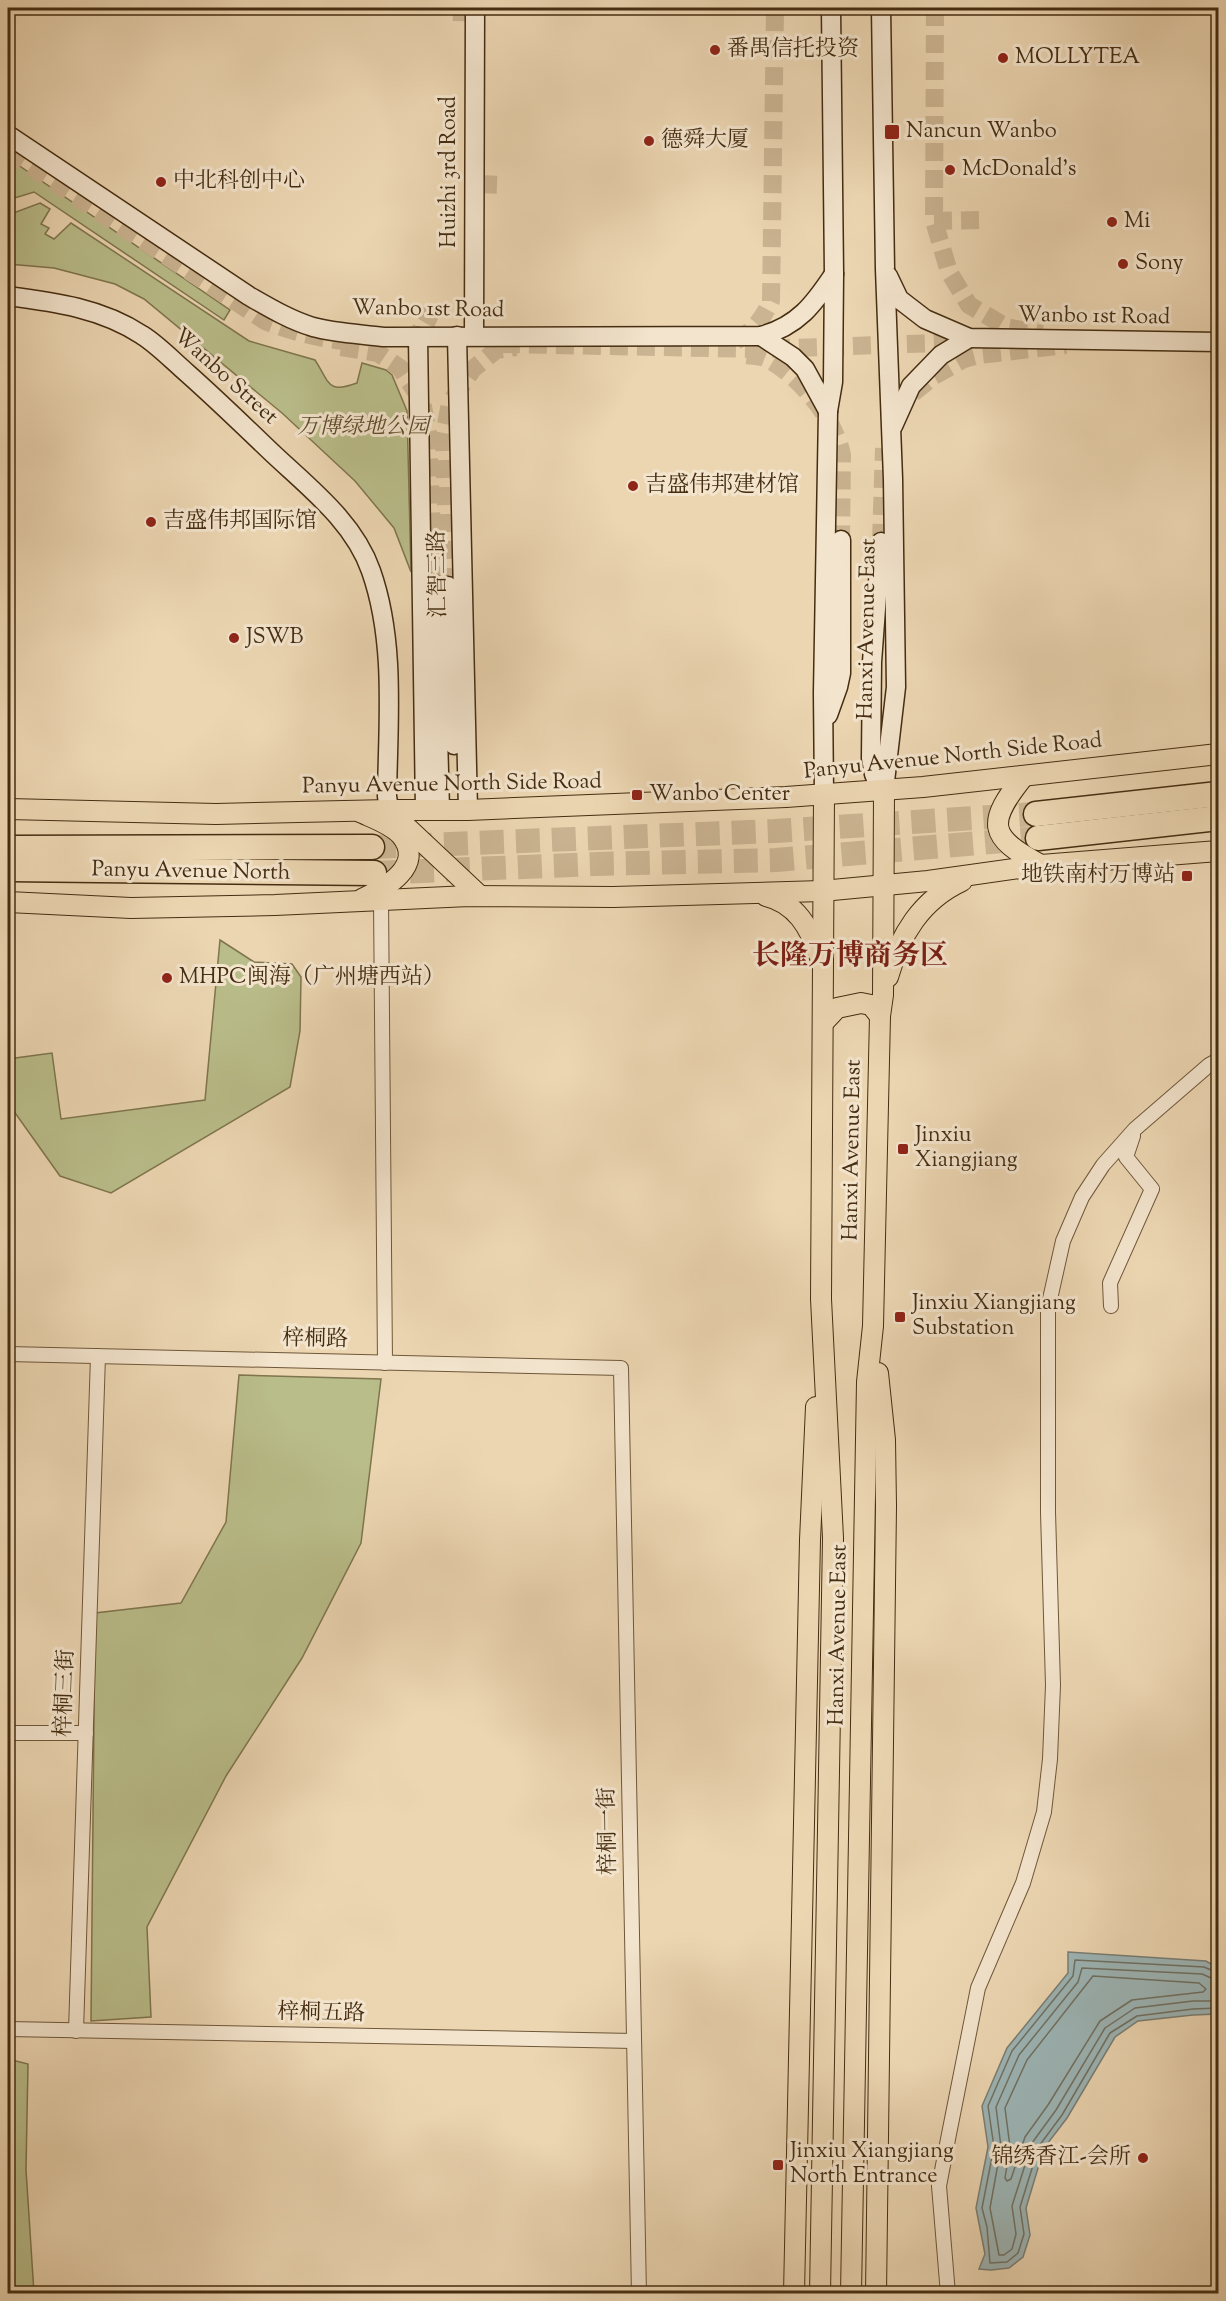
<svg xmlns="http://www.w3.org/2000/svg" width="1226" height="2301" font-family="'Sorts Mill Goudy','Noto Serif SC',serif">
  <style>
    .green { fill: #b9bd8a; stroke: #7f754e; stroke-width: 1.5 }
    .water { fill: #9db6b7; stroke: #7a7f75; stroke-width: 1.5 }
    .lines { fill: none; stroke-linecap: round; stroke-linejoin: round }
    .shore { stroke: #717264; stroke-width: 1.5 }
    .secondary-tunnel { stroke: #cbb492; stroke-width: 18; stroke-dasharray: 18 9; stroke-linecap: butt }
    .highway-tunnel { stroke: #cbb492; stroke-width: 24; stroke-dasharray: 24 12; stroke-linecap: butt }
    .street-casing { stroke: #6f5739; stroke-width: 16 }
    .secondary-casing { stroke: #452d11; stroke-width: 21 }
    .primary-casing { stroke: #452d11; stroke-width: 22 }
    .highway-casing { stroke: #452d11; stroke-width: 27 }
    .street { stroke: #f3e4cd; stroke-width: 14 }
    .secondary { stroke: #f3e4cd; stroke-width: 18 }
    .primary { stroke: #ecd6b2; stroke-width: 20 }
    .highway { stroke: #ecd6b2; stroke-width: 24 }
    .poi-dot { fill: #8f2418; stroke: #f3e4cd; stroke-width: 2 }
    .labels { text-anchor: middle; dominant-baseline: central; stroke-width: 6; stroke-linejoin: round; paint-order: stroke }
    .poi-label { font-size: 22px; fill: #452d11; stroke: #f3e4cd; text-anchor: start }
    .street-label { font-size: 22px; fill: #452d11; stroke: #f3e4cd }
    .park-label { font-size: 22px; font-style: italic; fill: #5c4a29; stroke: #f3e4cd }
    .district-label { font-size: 28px; font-weight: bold; fill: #7a1f14; stroke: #f3e4cd }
  </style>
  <rect width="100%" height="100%" fill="#ecd6b2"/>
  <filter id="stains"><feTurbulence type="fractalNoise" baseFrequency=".00333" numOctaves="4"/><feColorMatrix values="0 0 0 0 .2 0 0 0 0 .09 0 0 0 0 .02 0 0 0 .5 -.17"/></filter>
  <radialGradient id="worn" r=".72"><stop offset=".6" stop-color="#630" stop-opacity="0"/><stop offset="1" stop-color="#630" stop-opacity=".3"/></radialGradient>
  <g class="green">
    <polygon points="8,158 230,310 224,320 34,192 8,200"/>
    <path d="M40 203 50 209 41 224 49 228 45 234 54 239 71 223 249 341 315 360C330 383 327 394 357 383L362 363 386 370 392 375 407 411 411 572 394 528 355 481 282 413 144 299 115 284 54 268 8 264V215Z"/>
    <polygon points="220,940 254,962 292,964 301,977 300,1031 290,1087 111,1193 60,1176 8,1103 8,1059 52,1053 61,1119 205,1100"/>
    <polygon points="239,1375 381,1379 361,1543 302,1658 226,1776 147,1927 151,2017 91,2021 95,1613 181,1603 226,1522"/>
    <polygon points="8,2059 28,2064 26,2170 34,2293 8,2293"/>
  </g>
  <polygon class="water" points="1068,1952 1206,1961 1218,1968 1218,2014 1193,2015 1138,2021 1115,2037 1067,2118 1044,2148 1026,2208 1030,2235 1023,2257 1009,2268 991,2270 979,2269 985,2254 976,2208 988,2147 982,2106 1007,2048 1068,1973"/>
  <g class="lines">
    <g class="shore">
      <polyline points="1218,1973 1204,1967 1075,1960 1073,1976 1012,2051 988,2106 994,2147 982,2208 987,2227 990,2263 1007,2262 1018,2253 1024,2234 1020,2207 1039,2146 1062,2115 1110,2033 1137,2016 1193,2009 1218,2008"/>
      <polygon points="1093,1976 1199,1983 1206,1989 1203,1992 1132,2000 1100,2021 1048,2105 1025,2137 1011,2179 1007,2181 1005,2178 1010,2147 1005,2108 1027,2060"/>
      <polyline points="1218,1981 1202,1974 1082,1968 1078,1982 1019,2055 996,2107 1001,2147 990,2208 999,2255 1004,2255 1012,2249 1016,2234 1012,2206 1032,2143 1056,2110 1105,2028 1135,2008 1193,2001 1218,2001"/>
    </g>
    <g class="secondary-tunnel">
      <polyline points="935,8 934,221 949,272 969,305 1006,327 1042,334"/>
      <polyline points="453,12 482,13"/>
      <path d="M8 152 265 321C296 333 320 339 354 342"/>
      <polyline points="479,184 506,185"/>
      <polyline points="934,221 980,220"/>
      <path d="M405 339C421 335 426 325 432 310"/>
      <path d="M736 341C754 331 763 318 771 301L775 8"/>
      <polyline points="502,344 762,349 969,342"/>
      <polyline points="341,347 378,353 400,368 422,401 428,433 434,584"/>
      <path d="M747 355C753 356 760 356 765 358 797 373 836 420 842 455L841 540"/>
      <polyline points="913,393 934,376 964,359 979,355 1066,345"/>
      <polyline points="881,542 884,448"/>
      <polyline points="448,586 444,435 450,403 473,369 496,350 516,347"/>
    </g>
    <g class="highway-tunnel">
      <polyline points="372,847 775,831 1036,814"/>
      <polyline points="374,873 595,864 776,860 1038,838"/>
    </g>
    <g class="street-casing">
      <g id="street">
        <polyline points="381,900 385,1363"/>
        <polyline points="1111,1306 1110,1283 1152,1189 1126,1157 1133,1136"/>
        <polyline points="8,1354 621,1368 639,2294"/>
        <polyline points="8,1733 86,1733"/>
        <polyline points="8,2029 634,2041"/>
        <polyline points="76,2031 98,1356"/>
        <polyline points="948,2294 939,2186 949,2134 978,1988 1023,1883 1044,1812 1050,1759 1053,1685 1048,1512 1048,1308 1063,1241 1082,1197 1103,1165 1135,1129 1209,1065 1218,1060"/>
      </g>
    </g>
    <g class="secondary-casing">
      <g id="secondary">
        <polyline points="881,8 885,269 893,479 896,687 884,790"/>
        <path d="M8 135 249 296C270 308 290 320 313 327 336 333 360 334 383 337L761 336C798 326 814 304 834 274"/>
        <polyline points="888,276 899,299 925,319 969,338 1218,342"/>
        <path d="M8 296C54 302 101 308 142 335 158 345 172 360 187 373 214 397 240 422 266 447 304 484 353 519 371 571 396 642 388 722 387 796L389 810"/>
        <polyline points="457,336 468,810"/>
        <polyline points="474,336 475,8"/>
        <polyline points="761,336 793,357 805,369 828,411"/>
        <polyline points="418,337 425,810"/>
        <polyline points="893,426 911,386 941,355 969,338"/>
        <polyline points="881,542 872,662 871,758 874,774 878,784 884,790"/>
        <polyline points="434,584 440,810"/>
        <polyline points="448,586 454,745"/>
        <polyline points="828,715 838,687 841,673 841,540"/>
        <polyline points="824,795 823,693 828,411 833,382 834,274 831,8"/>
      </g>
    </g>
    <g class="primary-casing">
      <g id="primary">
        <path d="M1024 776C986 823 988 837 1041 865"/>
        <polyline points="8,809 216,814 389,810 468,810 786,797 923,787 1218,754"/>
        <path d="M360 812C373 818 391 824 401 835 426 866 385 888 362 899"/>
        <polyline points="397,818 480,896"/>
        <path d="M766 896C796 903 810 928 819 955"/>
        <polyline points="8,902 131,908 275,905 469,896 613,897 822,891 928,881 1041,865 1218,851"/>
        <path d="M888 977C900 935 921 900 962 881"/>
        <polyline points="823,1023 837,1008 861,1003 871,1005 880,1016"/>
        <polyline points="794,2294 810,1540 816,1407"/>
        <polyline points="820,2294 833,1538 821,1299 824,795"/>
        <polyline points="851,2294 867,1382 873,1326 880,1016 883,995 884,790"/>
        <polyline points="876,2294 886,1506 885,1440 878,1373"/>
      </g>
    </g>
    <g class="highway-casing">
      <g id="highway">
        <polyline points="1036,814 1218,794"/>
        <polyline points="1038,838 1218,818"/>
        <polyline points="8,848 372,847"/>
        <polyline points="8,869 374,873"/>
      </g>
    </g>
    <use href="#street" class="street"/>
    <use href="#secondary" class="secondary"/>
    <use href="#primary" class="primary"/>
    <use href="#highway" class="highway"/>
  </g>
  <g class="poi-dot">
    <circle cx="715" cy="50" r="6"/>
    <circle cx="1003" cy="58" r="6"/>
    <rect x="884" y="124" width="16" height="16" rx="3"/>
    <circle cx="649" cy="141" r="6"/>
    <circle cx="950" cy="170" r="6"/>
    <circle cx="161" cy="182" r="6"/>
    <circle cx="1112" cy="222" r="6"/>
    <circle cx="1123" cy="264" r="6"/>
    <circle cx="633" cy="486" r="6"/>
    <circle cx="151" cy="522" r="6"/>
    <circle cx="234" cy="638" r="6"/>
    <rect x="631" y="789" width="12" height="12" rx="3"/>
    <rect x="1181" y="870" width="12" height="12" rx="3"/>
    <circle cx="167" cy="978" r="6"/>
    <rect x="897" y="1143" width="12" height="12" rx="3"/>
    <rect x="894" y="1311" width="12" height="12" rx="3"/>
    <circle cx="1143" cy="2158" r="6"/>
    <rect x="772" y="2159" width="12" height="12" rx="3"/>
  </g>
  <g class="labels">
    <g class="poi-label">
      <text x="727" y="50">番禺信托投资</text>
      <text x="1015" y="58">MOLLYTEA</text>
      <text x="906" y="132">Nancun Wanbo</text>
      <text x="661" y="141">德舜大厦</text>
      <text x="962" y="170">McDonald's</text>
      <text x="173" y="182">中北科创中心</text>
      <text x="1124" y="222">Mi</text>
      <text x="1135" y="264">Sony</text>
      <text x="645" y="486">吉盛伟邦建材馆</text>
      <text x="163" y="522">吉盛伟邦国际馆</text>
      <text x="246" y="638">JSWB</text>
      <text x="649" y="795">Wanbo Center</text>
      <text x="1175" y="876" text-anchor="end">地铁南村万博站</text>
      <text x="179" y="978">MHPC闽海（广州塘西站）</text>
      <text x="915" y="1136">Jinxiu<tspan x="915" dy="25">Xiangjiang</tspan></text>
      <text x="912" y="1304">Jinxiu Xiangjiang<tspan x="912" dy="25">Substation</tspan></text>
      <text x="790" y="2152">Jinxiu Xiangjiang<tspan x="790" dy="25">North Entrance</tspan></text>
      <text x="1131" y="2158" text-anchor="end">锦绣香江-会所</text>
    </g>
    <g class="street-label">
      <text transform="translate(450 172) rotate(-90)">Huizhi 3rd Road</text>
      <text transform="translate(428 310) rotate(1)">Wanbo 1st Road</text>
      <text transform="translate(1094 317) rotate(1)">Wanbo 1st Road</text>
      <text transform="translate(225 377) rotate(42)">Wanbo Street</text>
      <text transform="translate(439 574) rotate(-91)">汇智三路</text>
      <text transform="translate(868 629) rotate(-89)">Hanxi Avenue East</text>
      <text transform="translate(953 757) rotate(-6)">Panyu Avenue North Side Road</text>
      <text transform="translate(452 785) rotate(-1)">Panyu Avenue North Side Road</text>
      <text transform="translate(191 872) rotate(1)">Panyu Avenue North</text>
      <text transform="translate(853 1150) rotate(-89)">Hanxi Avenue East</text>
      <text transform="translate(315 1340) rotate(1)">梓桐路</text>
      <text transform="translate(839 1635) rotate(-89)">Hanxi Avenue East</text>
      <text transform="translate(66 1693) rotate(-88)">梓桐三街</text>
      <text transform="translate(609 1831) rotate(-91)">梓桐一街</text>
      <text transform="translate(321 2014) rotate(1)">梓桐五路</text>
    </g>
    <g class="park-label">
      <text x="363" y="428">万博绿地公园</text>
    </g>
    <g class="district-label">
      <text x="850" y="957">长隆万博商务区</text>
    </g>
  </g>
  <rect width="1226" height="2301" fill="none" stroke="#ecd6b2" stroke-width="30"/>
  <rect x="9" y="9" width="1208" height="2283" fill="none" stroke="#452d11" stroke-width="3"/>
  <rect x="15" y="15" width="1196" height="2271" fill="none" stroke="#452d11" stroke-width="1.5"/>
  <rect width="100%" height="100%" filter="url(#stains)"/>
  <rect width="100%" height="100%" fill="url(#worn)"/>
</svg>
